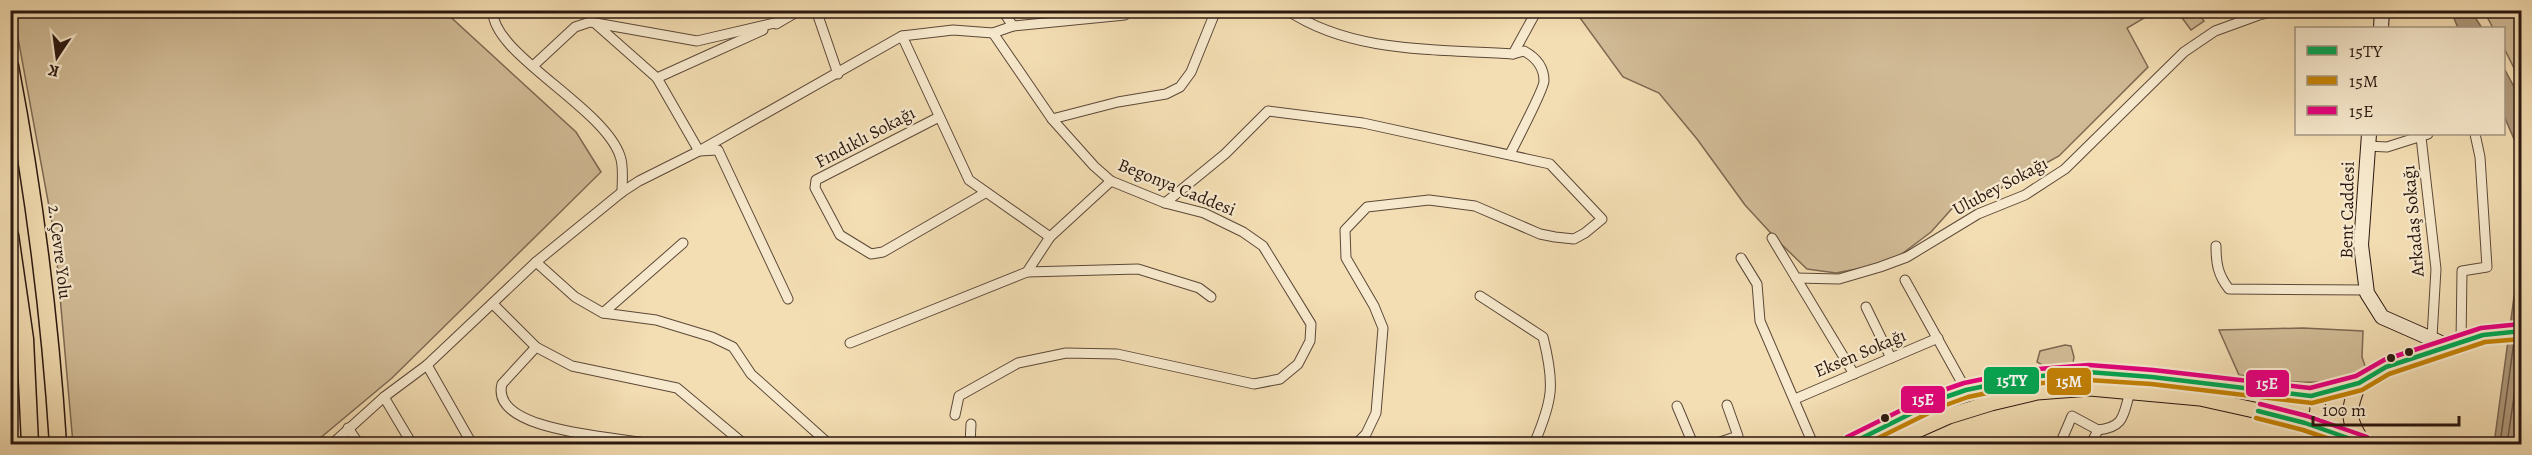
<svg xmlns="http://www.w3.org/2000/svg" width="2532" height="455" font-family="Alegreya,serif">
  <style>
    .green { fill: #d1bb96; stroke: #7e6852; stroke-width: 1.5 }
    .water { fill: #af997b; stroke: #7a6550; stroke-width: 1.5 }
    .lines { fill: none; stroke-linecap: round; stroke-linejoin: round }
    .shore { stroke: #6c5845; stroke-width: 1.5 }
    .street-casing { stroke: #5c4838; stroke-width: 11 }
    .secondary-casing { stroke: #2a160f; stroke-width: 16 }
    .primary-casing { stroke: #2a160f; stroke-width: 17 }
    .highway-casing { stroke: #2a160f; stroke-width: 19 }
    .street { stroke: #f7e9cd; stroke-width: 9 }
    .secondary { stroke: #f7e9cd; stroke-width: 14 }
    .primary { stroke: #f3ddb2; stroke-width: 15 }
    .highway { stroke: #f3ddb2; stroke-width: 16 }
    .bus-1-casing { stroke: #f7e9cd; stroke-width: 9 }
    .bus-2-casing { stroke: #f7e9cd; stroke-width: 9 }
    .bus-3-casing { stroke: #f7e9cd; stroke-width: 9 }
    .bus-1 { stroke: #00a651; stroke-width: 4.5 }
    .bus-2 { stroke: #c48204; stroke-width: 4.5 }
    .bus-3 { stroke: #e5007d; stroke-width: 4.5 }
    .bus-dot { fill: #2a160f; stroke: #f7e9cd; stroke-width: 2 }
    .labels { text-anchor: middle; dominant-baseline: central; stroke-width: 4.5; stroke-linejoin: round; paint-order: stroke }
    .street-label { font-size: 18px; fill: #2a160f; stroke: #f7e9cd }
    .line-badge { stroke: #f7e9cd; stroke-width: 2 }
    .badge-label { font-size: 16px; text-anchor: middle; font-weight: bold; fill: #fff }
  </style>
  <rect width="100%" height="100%" fill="#f3ddb2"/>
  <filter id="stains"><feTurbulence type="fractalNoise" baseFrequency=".00333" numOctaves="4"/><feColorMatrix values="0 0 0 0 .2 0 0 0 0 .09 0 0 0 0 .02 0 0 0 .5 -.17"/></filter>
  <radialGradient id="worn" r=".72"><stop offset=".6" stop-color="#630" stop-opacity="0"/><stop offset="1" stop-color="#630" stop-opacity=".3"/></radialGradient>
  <g class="green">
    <polygon points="13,11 444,11 576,132 601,172 392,378 313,444 73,444 55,239"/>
    <polygon points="1575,11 2156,11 2127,28 2148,67 2059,156 2001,188 1957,203 1931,232 1899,256 1872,266 1836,273 1807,269 1779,242 1745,205 1697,139 1659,93 1623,77"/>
    <polygon points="2177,11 2196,11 2204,21 2191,30"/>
    <polygon points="2484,11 2521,11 2521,82 2504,48 2504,28 2493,28"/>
    <path d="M2303 328 2363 331 2362 357 2367 372C2332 389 2277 381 2239 375L2219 330Z"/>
    <polygon points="2065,345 2071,346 2074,357 2073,363 2042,365 2037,362 2040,351"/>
  </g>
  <g class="water">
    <polygon points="2451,11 2471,11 2482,28 2458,28"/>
    <polygon points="2504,68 2521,100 2521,155 2504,116"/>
    <polygon points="2521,271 2519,444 2494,444 2514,297"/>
  </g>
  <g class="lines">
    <g class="shore">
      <polyline points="2500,444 2514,341"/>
      <polyline points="2507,444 2522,342"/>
    </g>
    <g class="street-casing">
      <g id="street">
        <path d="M493 10C490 53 604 107 620 156 624 166 622 181 622 192"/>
        <polyline points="816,10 838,74"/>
        <polyline points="1002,10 1013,26"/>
        <path d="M1287 10C1352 54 1439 49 1513 54L1524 51C1535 57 1544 67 1544 81 1544 89 1516 142 1510 154"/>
        <polyline points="776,24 800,10"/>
        <polyline points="597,25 657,78 699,151 718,150 788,299"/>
        <polyline points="902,36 969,180 1050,237"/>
        <polyline points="1513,54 1537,10"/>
        <polyline points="533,66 575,27 590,22 697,41 779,22"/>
        <polyline points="657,78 763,30"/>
        <polyline points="939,117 816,180 815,188 840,235 871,254 883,252 985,193"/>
        <polyline points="1052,119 1118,102 1166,94 1180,87 1191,72 1216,10"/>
        <polyline points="2421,137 2436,269 2432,337"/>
        <polyline points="2367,146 2387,147 2428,134"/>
        <polyline points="1165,203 1225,154 1268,111 1363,123 1550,164 1602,219 1585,233 1574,239 1555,237 1540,234 1475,206 1429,200 1367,207 1345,230 1346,258 1374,306 1383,328 1376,413 1366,434 1356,444"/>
        <polyline points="1772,238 1854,374"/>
        <path d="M2216 246C2216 264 2218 275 2229 289L2366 290"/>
        <polyline points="1741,258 1757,284 1760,321 1813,444"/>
        <polyline points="536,262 575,297 603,313 656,320 712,337 733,347 751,374 829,444"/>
        <polyline points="1027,272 1138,269 1199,288 1211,297"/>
        <polyline points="1796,278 1839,279 1880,267 1907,257 1978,214 2025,195 2065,169 2184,52 2215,31 2259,15 2280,10"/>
        <polyline points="1905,280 1966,390"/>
        <path d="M1480 296 1543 337C1555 384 1553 400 1534 444"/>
        <polyline points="493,304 536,347 572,366 677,388 744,444"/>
        <polyline points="1866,307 1891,358"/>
        <polyline points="603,313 683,243"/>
        <polyline points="850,343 1027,272 1050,237 1111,181"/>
        <polyline points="2461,343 2462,271 2487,267 2480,157 2475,134"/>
        <path d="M536 347 502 384C489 433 623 437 651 444"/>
        <polyline points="427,365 472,444"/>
        <polyline points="384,397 412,444"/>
        <polyline points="1795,399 1938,338"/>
        <polyline points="1677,406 1693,444"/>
        <polyline points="955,415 959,396 1018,363 1066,353 1117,354 1254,384 1280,379 1298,364 1310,341 1311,324 1263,246 1243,232 1204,213 1165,203 1111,181 1094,166 1052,119 993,33"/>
        <polyline points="348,428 359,444"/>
        <path d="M2098 430C2125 427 2123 415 2130 392"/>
        <polyline points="332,444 384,397 427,365 536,262 622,192 639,181 699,151 902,36 953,30 993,33 1013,26 1125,15 1128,10"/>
        <polyline points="970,444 971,424"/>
        <polyline points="1714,444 1738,436 1727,405"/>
        <polyline points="2060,444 2072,416 2098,430 2091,444"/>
      </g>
    </g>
    <g class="secondary-casing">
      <g id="secondary">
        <polyline points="2381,28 2382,10"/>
        <polyline points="2369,134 2361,245 2367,293 2382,317 2450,347"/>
      </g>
    </g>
    <g class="primary-casing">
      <g id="primary">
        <path d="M2359 383C2347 410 2347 421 2364 444"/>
        <path d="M2305 423C2318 420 2320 411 2316 400L2311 396"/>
        <polyline points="1850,444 1940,399 1966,390 2029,377 2088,372 2152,377 2311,396 2359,383 2386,367 2483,335 2522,331"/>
        <polyline points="1886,444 1949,416 1991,403 2037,392 2090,388 2200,398 2281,416 2365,444"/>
      </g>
    </g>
    <g class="highway-casing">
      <g id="highway">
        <path d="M10 66C34 192 50 317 58 444"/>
        <polyline points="10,235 25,339 30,444"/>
      </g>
    </g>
    <use href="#street" class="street"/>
    <use href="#secondary" class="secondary"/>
    <use href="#primary" class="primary"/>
    <use href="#highway" class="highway"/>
    <g class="bus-1-casing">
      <g id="bus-1">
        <polyline points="2258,411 2305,423 2365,444"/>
        <polyline points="1850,444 1940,399 1966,390 2029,377 2088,372 2152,377 2311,396 2359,383 2386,367 2483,335 2522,331"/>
      </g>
    </g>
    <g class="bus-2-casing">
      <g id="bus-2">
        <polyline points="2256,418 2303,430 2344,444"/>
        <polyline points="1866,444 1943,406 1968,397 2030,384 2088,380 2151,384 2312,403 2362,390 2389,374 2485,342 2522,339"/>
      </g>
    </g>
    <g class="bus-3-casing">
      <g id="bus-3">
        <polyline points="2260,404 2307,416 2367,437"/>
        <polyline points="1847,437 1938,392 1964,383 2027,370 2089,365 2153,370 2310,388 2356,376 2384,360 2481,328 2521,324"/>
      </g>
    </g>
    <use href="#bus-1" class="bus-1"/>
    <use href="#bus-2" class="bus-2"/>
    <use href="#bus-3" class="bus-3"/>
  </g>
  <g class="bus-dot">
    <circle cx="2409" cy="352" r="5"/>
    <circle cx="2391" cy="358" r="5"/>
    <circle cx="1885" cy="418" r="5"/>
  </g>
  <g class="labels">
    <g class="street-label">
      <text transform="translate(865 137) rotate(-28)">Fındıklı Sokağı</text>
      <text transform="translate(2000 186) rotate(-28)">Ulubey Sokağı</text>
      <text transform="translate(1177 187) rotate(22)">Begonya Caddesi</text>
      <text transform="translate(2347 210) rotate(-89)">Bent Caddesi</text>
      <text transform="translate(2413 221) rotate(-95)">Arkadaş Sokağı</text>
      <text transform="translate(60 252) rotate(83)">2. Çevre Yolu</text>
      <text transform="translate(1860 353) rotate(-23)">Eksen Sokağı</text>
    </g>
  </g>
  <g class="line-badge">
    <rect x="1983" y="366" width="57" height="29" rx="6" fill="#00a651"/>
    <rect x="2046" y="367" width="46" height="29" rx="6" fill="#c48204"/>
    <rect x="2245" y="369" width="45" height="29" rx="6" fill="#e5007d"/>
    <rect x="1900" y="385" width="46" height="29" rx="6" fill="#e5007d"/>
  </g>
  <g class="badge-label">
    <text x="2012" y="386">15TY</text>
    <text x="2069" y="387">15M</text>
    <text x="2267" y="389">15E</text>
    <text x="1923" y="405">15E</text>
  </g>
  <rect width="2532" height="455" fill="none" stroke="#f3ddb2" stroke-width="36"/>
  <rect x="12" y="12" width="2508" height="431" fill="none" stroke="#2a160f" stroke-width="3"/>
  <rect x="18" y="18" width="2496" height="419" fill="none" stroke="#2a160f" stroke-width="1.5"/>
  <rect x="2295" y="27" width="210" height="108" fill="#f7e9cd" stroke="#a59581" stroke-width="1.5"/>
  <rect x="2307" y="46" width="30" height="9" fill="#00a651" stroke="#a59581" stroke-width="1.5"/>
  <text x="2349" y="57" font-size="18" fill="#2a160f">15TY</text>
  <rect x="2307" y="76" width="30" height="9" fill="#c48204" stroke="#a59581" stroke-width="1.5"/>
  <text x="2349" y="87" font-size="18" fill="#2a160f">15M</text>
  <rect x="2307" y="106" width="30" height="9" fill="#e5007d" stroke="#a59581" stroke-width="1.5"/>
  <text x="2349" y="117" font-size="18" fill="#2a160f">15E</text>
  <g transform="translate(57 57) rotate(193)" stroke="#f7e9cd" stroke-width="4.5" paint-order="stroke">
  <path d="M0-4.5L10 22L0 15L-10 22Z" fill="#2a160f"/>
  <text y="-9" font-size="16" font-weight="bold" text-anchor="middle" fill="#2a160f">K</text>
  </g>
  <path d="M2313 416v9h146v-9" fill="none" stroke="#2a160f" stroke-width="3"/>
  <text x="2322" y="416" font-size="18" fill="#2a160f" stroke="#f7e9cd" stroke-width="4.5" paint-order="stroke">100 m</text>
  <rect width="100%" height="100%" filter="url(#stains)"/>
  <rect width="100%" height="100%" fill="url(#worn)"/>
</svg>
